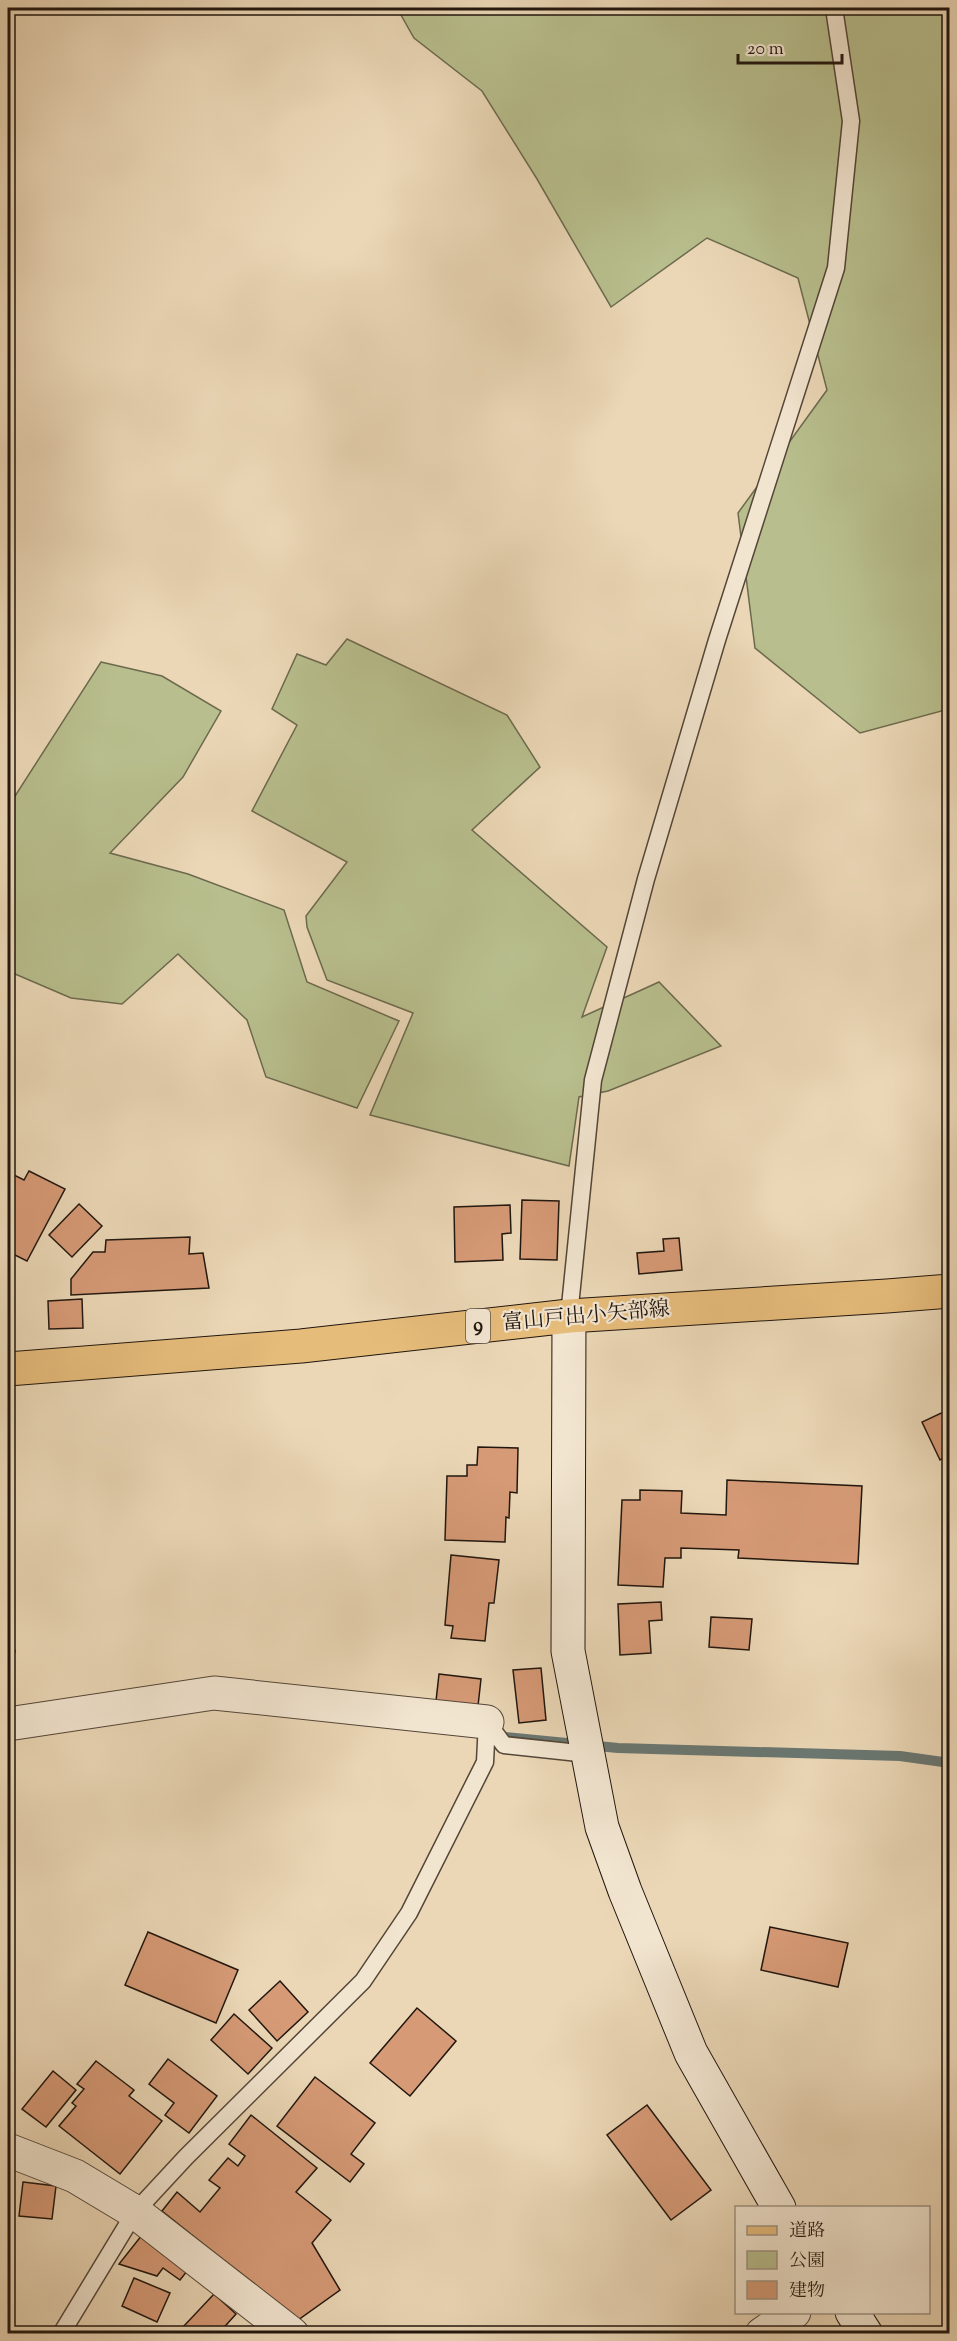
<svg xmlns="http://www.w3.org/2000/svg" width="957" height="2341" font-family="'Sorts Mill Goudy','Noto Serif JP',serif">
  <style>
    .green { fill: #b8be8d; stroke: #6c6a4e; stroke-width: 1.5 }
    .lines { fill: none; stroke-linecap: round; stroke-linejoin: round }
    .stream { stroke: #697772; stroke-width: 10 }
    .building { fill: #d69a76; stroke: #21160e; stroke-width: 1.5 }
    .lane-casing { stroke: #544638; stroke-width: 19 }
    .street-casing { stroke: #544638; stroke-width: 35 }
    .secondary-casing { stroke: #21160e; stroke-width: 35 }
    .primary-casing { stroke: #21160e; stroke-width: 35 }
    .lane { stroke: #f2e5d0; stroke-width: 16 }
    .street { stroke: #f2e5d0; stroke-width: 33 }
    .secondary { stroke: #f2e5d0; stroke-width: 33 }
    .primary { stroke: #e6bc7b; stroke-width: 33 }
    .labels { text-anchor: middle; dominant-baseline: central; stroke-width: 4.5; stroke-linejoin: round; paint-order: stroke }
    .shield { fill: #f2e5d0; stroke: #605448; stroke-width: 1.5 }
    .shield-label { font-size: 20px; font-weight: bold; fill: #21160e }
    .street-label { font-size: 21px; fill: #21160e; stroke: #f2e5d0 }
  </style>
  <rect width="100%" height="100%" fill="#ebd7b6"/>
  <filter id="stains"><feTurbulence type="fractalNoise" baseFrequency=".00333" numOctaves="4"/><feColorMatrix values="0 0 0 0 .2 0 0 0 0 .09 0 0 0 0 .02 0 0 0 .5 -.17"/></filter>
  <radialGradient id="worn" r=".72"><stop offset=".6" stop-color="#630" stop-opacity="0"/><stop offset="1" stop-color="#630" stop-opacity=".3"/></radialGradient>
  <g class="green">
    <polygon points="397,8 949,8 949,709 860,733 755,648 738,513 827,390 798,278 707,238 611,307 537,179 482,91 414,38"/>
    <polygon points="347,639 507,715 540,767 472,830 607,947 582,1017 659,982 721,1046 608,1091 579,1097 569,1166 370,1115 413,1013 327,980 307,927 306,916 347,862 252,811 297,725 272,709 297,654 326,665"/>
    <polygon points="101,662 162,676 221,711 183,777 110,853 188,874 284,910 307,982 399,1021 357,1108 266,1077 247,1020 178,954 122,1004 71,998 8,971 8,807"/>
  </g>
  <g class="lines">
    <polyline class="stream" points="495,1736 618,1748 900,1756 950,1763"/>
  </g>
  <g class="building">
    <polygon points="29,1171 65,1189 27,1261 15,1255 11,1263 8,1262 8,1172 24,1180"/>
    <polygon points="522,1200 559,1201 557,1260 520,1259"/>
    <polygon points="79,1204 102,1226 72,1257 49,1235"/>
    <polygon points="510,1205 511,1233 502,1234 503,1260 455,1262 454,1207"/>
    <polygon points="190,1237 189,1254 203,1253 209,1288 71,1295 71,1279 93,1252 105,1252 106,1240"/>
    <polygon points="679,1238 682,1270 639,1274 637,1253 664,1251 663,1239"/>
    <polygon points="82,1299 83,1328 49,1329 48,1301"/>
    <polygon points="950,1409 950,1453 940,1460 922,1422"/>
    <polygon points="478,1447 518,1448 517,1493 510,1492 509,1518 506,1517 505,1542 445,1540 447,1476 467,1476 467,1465 477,1465"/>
    <polygon points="727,1480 862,1486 858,1564 738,1558 739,1550 681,1548 681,1558 665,1558 663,1587 618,1585 622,1500 640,1500 640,1490 682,1491 681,1513 726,1515"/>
    <polygon points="451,1555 499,1560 494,1603 489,1603 485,1641 451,1638 453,1626 445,1625"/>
    <polygon points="661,1602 662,1620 649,1621 651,1653 620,1655 618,1604"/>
    <polygon points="8,1617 15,1652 8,1654"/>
    <polygon points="711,1617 752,1619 749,1650 709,1647"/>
    <polygon points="541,1668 546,1720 519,1723 513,1670"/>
    <polygon points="439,1674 481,1679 478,1706 436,1701"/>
    <polygon points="770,1927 848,1943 838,1987 761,1970"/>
    <polygon points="148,1932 238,1970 216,2023 125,1985"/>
    <polygon points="280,1981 308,2012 277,2041 249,2010"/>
    <polygon points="417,2008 456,2041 410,2096 370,2063"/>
    <polygon points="234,2014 272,2048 248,2074 211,2040"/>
    <polygon points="168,2059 217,2096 189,2133 165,2115 174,2103 149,2084"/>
    <polygon points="96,2061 134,2090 129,2096 162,2121 120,2174 59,2126 76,2106 72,2103 84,2089 77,2084"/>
    <polygon points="53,2071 76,2090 46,2127 22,2109"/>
    <polygon points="315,2077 375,2123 351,2154 364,2164 350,2182 277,2126"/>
    <polygon points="647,2105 711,2190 671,2220 607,2135"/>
    <polygon points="251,2115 317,2168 296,2192 331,2220 312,2243 340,2290 298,2320 162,2211 177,2192 200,2212 220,2188 209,2180 228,2158 238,2166 245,2156 229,2144"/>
    <polygon points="23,2182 56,2186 52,2219 19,2216"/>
    <polygon points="142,2235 188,2270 180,2280 163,2268 157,2276 119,2264"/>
    <polygon points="8,2270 12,2271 8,2334"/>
    <polygon points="134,2278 170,2293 157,2322 122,2306"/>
    <polygon points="214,2294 236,2314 218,2334 189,2334 183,2327"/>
    <polygon points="157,2327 170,2334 154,2334"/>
  </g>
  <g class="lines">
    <g class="lane-casing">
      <g id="lane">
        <polyline points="569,1316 593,1080 646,879 717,640 836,268 851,121 834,8"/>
        <polyline points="61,2334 135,2212 186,2157 363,1981 409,1913 485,1762 487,1722 504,1745 588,1754"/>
      </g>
    </g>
    <g class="street-casing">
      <g id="street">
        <polyline points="8,1724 214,1693 487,1722"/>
        <polyline points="8,2150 75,2176 135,2212 292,2334"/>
        <polyline points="762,2334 794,2312"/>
      </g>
    </g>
    <g class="secondary-casing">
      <g id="secondary">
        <polyline points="569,1316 568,1651 602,1827 625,1891 691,2053 779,2208"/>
        <polyline points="852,2312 866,2334"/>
      </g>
    </g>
    <g class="primary-casing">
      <polyline id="primary" points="8,1369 301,1346 569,1316 887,1296 950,1291"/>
    </g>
    <use href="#lane" class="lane"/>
    <use href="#street" class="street"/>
    <use href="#secondary" class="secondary"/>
    <use href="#primary" class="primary"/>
  </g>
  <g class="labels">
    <rect class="shield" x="466" y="1309" width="24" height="34" rx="4.5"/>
    <g class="shield-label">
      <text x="478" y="1326">9</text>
    </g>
    <g class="street-label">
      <text transform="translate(586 1317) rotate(-5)">富山戸出小矢部線</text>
    </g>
  </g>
  <rect width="957" height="2341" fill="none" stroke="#ebd7b6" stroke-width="30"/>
  <rect x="9" y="9" width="939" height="2323" fill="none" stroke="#21160e" stroke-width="3"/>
  <rect x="15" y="15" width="927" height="2311" fill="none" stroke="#21160e" stroke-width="1.5"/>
  <rect x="735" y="2206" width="195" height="108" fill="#f2e5d0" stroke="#9e9282" stroke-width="1.5"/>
  <rect x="747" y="2226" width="30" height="9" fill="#e6bc7b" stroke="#9e9282" stroke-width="1.5"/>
  <text x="789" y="2236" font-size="18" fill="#21160e">道路</text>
  <rect x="747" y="2251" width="30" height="18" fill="#b8be8d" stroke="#9e9282" stroke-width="1.5"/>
  <text x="789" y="2266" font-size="18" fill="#21160e">公園</text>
  <rect x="747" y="2281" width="30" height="18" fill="#d69a76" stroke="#9e9282" stroke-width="1.5"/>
  <text x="789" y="2296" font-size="18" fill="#21160e">建物</text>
  <path d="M738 54v9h104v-9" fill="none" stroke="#21160e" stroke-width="3"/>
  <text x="747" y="54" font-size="18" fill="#21160e" stroke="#f2e5d0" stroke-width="4.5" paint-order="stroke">20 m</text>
  <rect width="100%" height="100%" filter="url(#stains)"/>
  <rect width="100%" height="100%" fill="url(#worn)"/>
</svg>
